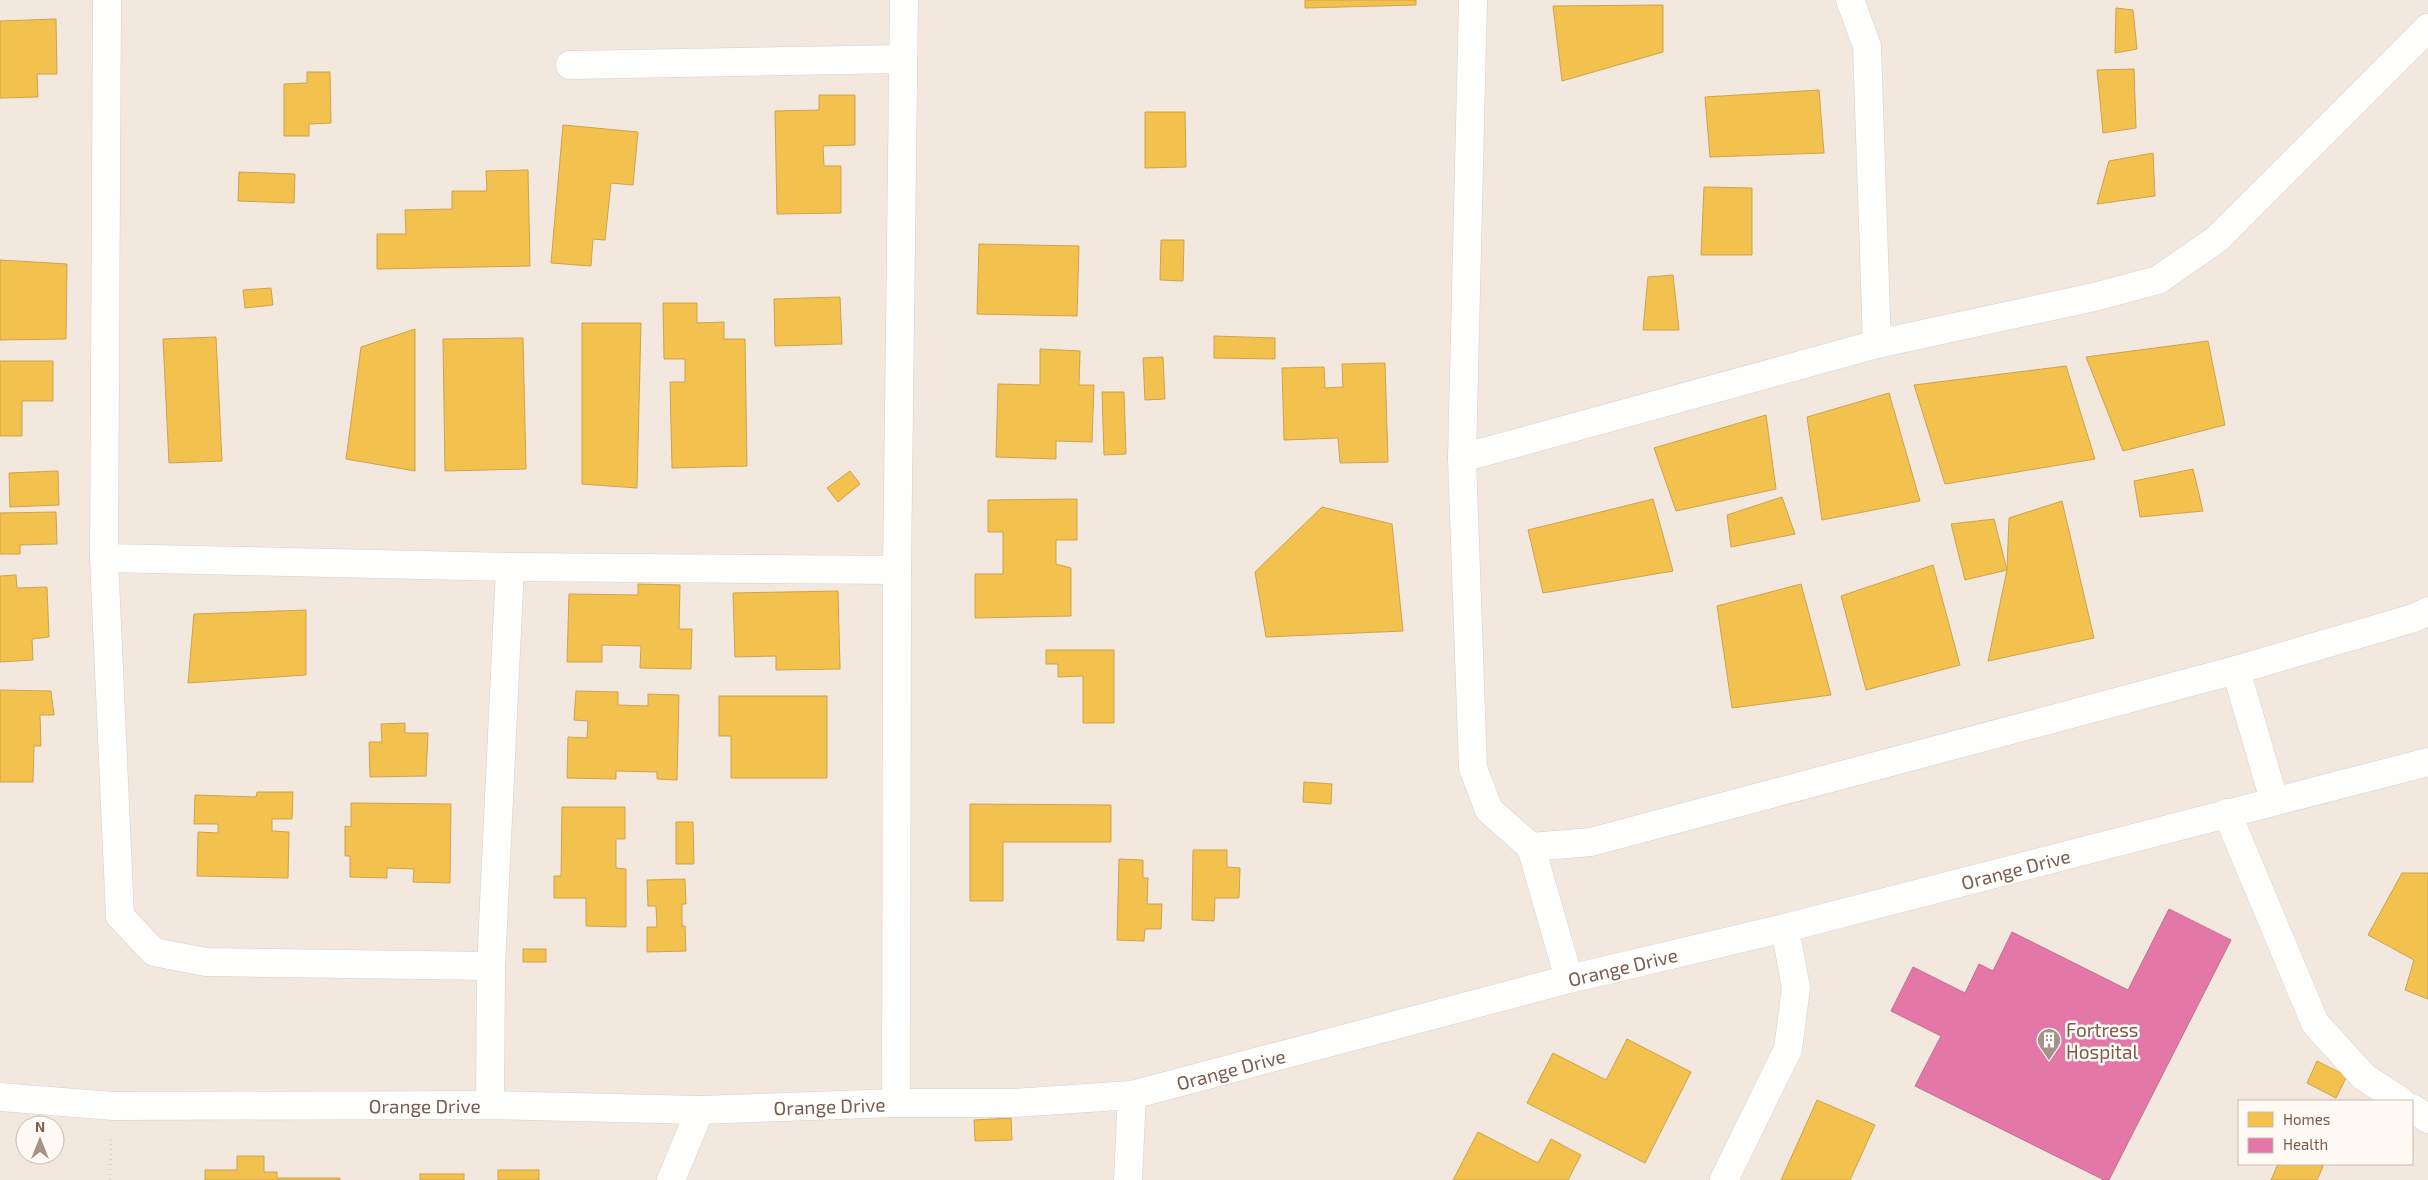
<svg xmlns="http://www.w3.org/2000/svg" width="2428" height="1180" font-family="'Exo 2',sans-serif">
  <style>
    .residential { fill: #f2e8de; fill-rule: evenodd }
    .homes { fill: #f2c14e; stroke: #cea34e }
    .health { fill: #e377a8; stroke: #c46f8d }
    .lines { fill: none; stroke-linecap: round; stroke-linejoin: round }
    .minor-casing { stroke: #d7d1cb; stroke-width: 29 }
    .path { stroke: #dcd5d0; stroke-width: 3; stroke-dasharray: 1 4; stroke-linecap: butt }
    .minor { stroke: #fefefd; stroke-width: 28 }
    .labels { text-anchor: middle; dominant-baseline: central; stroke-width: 5; stroke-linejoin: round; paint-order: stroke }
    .street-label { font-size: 19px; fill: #7a5c4d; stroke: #fffaf3 }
    .poi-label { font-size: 19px; fill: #7a5c4d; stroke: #fffaf3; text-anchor: start }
  </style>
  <rect width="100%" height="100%" fill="#f9f5f0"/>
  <path class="residential" d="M0 0H2428V1180H0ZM2239 1101H2412V1164H2239ZM25 1125H55V1155H25Z"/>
  <g class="homes">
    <polygon points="1305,0 1416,0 1416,5 1305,8"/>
    <polygon points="1663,5 1663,52 1562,81 1553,6"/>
    <polygon points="2116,8 2133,10 2137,49 2115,53"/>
    <polygon points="56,19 57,74 37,74 38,97 0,98 0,21"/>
    <polygon points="2134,69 2136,128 2103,133 2097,70"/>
    <polygon points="307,72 330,72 331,123 309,124 309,136 284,136 284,84 307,83"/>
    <polygon points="1819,90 1824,153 1710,157 1705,97"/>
    <polygon points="819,95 855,95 855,145 823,146 824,166 841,166 841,213 777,214 775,111 819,110"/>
    <polygon points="1145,112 1185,112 1186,167 1145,168"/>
    <polygon points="563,125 638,132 633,185 611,183 605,240 593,239 591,266 551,263"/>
    <polygon points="2153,153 2155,196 2097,204 2109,161"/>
    <polygon points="528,170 530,266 377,269 377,234 406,234 405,210 452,209 452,191 487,191 486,171"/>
    <polygon points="239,172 295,174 294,203 238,201"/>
    <polygon points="1704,187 1752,188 1752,255 1701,255"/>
    <polygon points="1161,240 1184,240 1183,281 1160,280"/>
    <polygon points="979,244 1079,246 1077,316 977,314"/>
    <polygon points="0,260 67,264 66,339 0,340"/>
    <polygon points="1673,275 1679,330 1643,330 1648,277"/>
    <polygon points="271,288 273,305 245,308 243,290"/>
    <polygon points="840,297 842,344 775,346 774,299"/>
    <polygon points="663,303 697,303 697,323 724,322 724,339 745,339 747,466 672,468 670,382 685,382 685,359 664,359"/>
    <polygon points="582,323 641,323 637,488 582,484"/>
    <polygon points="415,329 415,471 346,459 361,347"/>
    <polygon points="1214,336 1275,338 1275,359 1214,358"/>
    <polygon points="216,337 222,461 169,463 163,339"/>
    <polygon points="523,338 526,469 445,471 443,339"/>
    <polygon points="2208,341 2225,425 2123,451 2086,357"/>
    <polygon points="1040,349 1080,351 1079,385 1094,385 1092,442 1056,441 1056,459 996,457 998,384 1040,385"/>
    <polygon points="1163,357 1165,399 1145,400 1143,358"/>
    <polygon points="0,361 53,361 53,401 22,401 22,436 0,436"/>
    <polygon points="1385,363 1388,462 1340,463 1338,438 1284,440 1282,368 1324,367 1325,388 1343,387 1342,364"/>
    <polygon points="2066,366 2095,459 1945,484 1914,385"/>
    <polygon points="1102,392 1124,392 1126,454 1104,455"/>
    <polygon points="1889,393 1920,501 1822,520 1807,417"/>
    <polygon points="1766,415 1776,489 1676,511 1654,448"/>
    <polygon points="2193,469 2203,511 2140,517 2134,481"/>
    <polygon points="58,471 59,505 10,507 9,473"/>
    <polygon points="850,471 860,484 838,502 827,488"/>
    <polygon points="1782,497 1795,534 1731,547 1727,515"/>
    <polygon points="1077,499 1077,540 1056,540 1056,564 1071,568 1071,616 975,618 975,574 1003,574 1003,532 988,532 988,500"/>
    <polygon points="1653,499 1673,571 1543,593 1528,530"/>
    <polygon points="2062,501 2094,638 1988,661 2007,570 2009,518"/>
    <polygon points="1322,507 1392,524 1403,631 1266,637 1255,572"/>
    <polygon points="56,512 57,544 20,545 20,554 0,554 0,513"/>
    <polygon points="1994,519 2007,570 1965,580 1951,524"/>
    <polygon points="1933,565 1960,665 1866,690 1841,596"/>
    <polygon points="16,575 17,588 47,587 49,637 32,639 33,660 0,662 0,576"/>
    <polygon points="638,584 680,585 679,629 692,629 691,669 640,668 641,646 602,645 602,662 567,662 569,594 638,595"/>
    <polygon points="1801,584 1831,695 1732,708 1717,606"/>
    <polygon points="838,591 840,669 776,670 776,656 735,657 733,593"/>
    <polygon points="306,610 306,675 188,683 194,614"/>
    <polygon points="1046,650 1114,650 1114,723 1083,723 1083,676 1058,677 1058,664 1046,664"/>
    <polygon points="0,690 51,691 54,715 40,715 41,746 34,746 33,782 0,782"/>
    <polygon points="576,691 618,692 618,705 648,706 648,694 679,695 677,780 657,779 657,772 616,771 616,779 567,778 568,737 587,738 588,721 574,720"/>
    <polygon points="719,696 827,696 827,778 731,778 731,736 719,736"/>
    <polygon points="405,723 405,733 428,733 426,776 370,777 369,742 382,742 381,724"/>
    <polygon points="1304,782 1332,784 1331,804 1303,802"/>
    <polygon points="257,792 293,792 292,819 272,819 272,831 289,832 288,878 197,876 198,832 218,833 218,824 194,824 195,795 256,797"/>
    <polygon points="351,803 451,804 450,883 413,882 414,869 387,868 387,878 350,877 350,856 345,856 345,826 351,827"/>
    <polygon points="970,804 1111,805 1111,842 1003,842 1003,901 970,901"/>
    <polygon points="562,807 625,807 625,839 616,839 616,868 626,869 626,927 586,926 586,898 554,898 554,876 561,876"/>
    <polygon points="676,822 693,822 694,864 676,864"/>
    <polygon points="1193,850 1227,850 1227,867 1240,868 1239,898 1215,898 1214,921 1192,920"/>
    <polygon points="1119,859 1143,860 1143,878 1148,878 1147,904 1162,904 1161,929 1145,929 1144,941 1117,940"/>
    <polygon points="2402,873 2428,873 2428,999 2405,990 2414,960 2368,935"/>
    <polygon points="685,879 686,904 682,904 682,926 685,926 686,951 647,952 647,927 657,927 656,906 648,906 647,880"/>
    <rect x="523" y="949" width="23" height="13"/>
    <polygon points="1627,1039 1691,1072 1645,1163 1527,1103 1553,1053 1606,1080"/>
    <polygon points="2317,1061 2347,1076 2336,1098 2307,1083"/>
    <polygon points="1817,1100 1875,1125 1850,1180 1781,1180"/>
    <polygon points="1011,1118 1012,1140 975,1141 974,1120"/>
    <polygon points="1478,1132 1538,1163 1551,1139 1581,1155 1568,1180 1453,1180"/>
    <polygon points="237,1156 264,1156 264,1172 277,1172 277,1178 340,1178 340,1180 205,1180 205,1170 237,1170"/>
    <polygon points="2278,1164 2324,1164 2317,1180 2271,1180"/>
    <rect x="498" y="1170" width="41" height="10"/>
    <rect x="420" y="1174" width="44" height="6"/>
  </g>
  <polygon class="health" points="2169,909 2231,940 2109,1180 2104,1180 1915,1086 1941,1036 1891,1011 1913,967 1965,993 1979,964 1993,971 2012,932 2128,990"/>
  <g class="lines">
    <g class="minor-casing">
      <g id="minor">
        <polyline points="107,0 104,558 120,916 154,952 206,962 491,966"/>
        <polyline points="1473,0 1462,458 1473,768 1489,810 1531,847 1591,842 2236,670 2414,618 2428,611"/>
        <polyline points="1850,0 1867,46 1877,344"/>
        <polyline points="570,65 903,59"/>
        <polyline points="1462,458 1877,344 2094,297 2158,280 2217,239 2428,28"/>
        <polyline points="104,558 510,567 897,570"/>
        <polyline points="2236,670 2274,800"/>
        <polyline points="2227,813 2315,1023 2364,1077 2401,1101"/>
        <polyline points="1531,847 1569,979"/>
        <path id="s1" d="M0 1097 113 1106 490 1105 700 1110 896 1103H1014L1132 1095 1569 979 1785 928 2428 762"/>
        <polyline points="896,1103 897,570 904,0"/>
        <polyline points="490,1105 491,966 510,567"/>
        <polyline points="2412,1108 2428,1119"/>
        <polyline points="671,1180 700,1110"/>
        <polyline points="1128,1180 1132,1095"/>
        <polyline points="1724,1180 1788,1049 1796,988 1785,928"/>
      </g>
    </g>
    <polyline class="path" points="110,1180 111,1139"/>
    <use href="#minor" class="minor"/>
  </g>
  <defs>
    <g id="building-pin" transform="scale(1.25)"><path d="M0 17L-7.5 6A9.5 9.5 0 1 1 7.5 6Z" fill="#a69286" stroke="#fffaf3"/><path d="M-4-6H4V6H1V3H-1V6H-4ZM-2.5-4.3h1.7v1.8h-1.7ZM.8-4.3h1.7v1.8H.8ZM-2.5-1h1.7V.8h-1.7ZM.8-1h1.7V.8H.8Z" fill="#fff"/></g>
  </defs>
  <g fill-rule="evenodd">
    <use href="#building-pin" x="2049" y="1040"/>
  </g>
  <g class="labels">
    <g class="street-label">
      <text stroke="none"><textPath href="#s1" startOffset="2045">Orange Drive</textPath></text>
      <text stroke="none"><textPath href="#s1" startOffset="1640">Orange Drive</textPath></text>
      <text stroke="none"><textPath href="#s1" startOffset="1235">Orange Drive</textPath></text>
      <text stroke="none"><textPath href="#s1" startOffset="425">Orange Drive</textPath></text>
      <text stroke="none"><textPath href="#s1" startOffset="830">Orange Drive</textPath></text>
    </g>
    <g class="poi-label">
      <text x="2066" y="1029">Fortress<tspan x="2066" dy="22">Hospital</tspan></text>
    </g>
  </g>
  <rect x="2238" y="1100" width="175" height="65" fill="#fffaf3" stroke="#cabbb1"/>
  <rect x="2248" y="1112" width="25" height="15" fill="#f2c14e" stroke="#cabbb1"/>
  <text x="2283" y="1125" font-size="15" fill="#7a5c4d">Homes</text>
  <rect x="2248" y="1138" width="25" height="15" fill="#e377a8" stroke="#cabbb1"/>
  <text x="2283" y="1150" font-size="15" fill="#7a5c4d">Health</text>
  <g transform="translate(40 1140)"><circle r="24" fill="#fffaf3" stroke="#cabbb1"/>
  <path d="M0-4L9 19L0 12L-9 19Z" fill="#a69286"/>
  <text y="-8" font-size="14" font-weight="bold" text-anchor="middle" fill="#7a5c4d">N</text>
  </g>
</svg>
